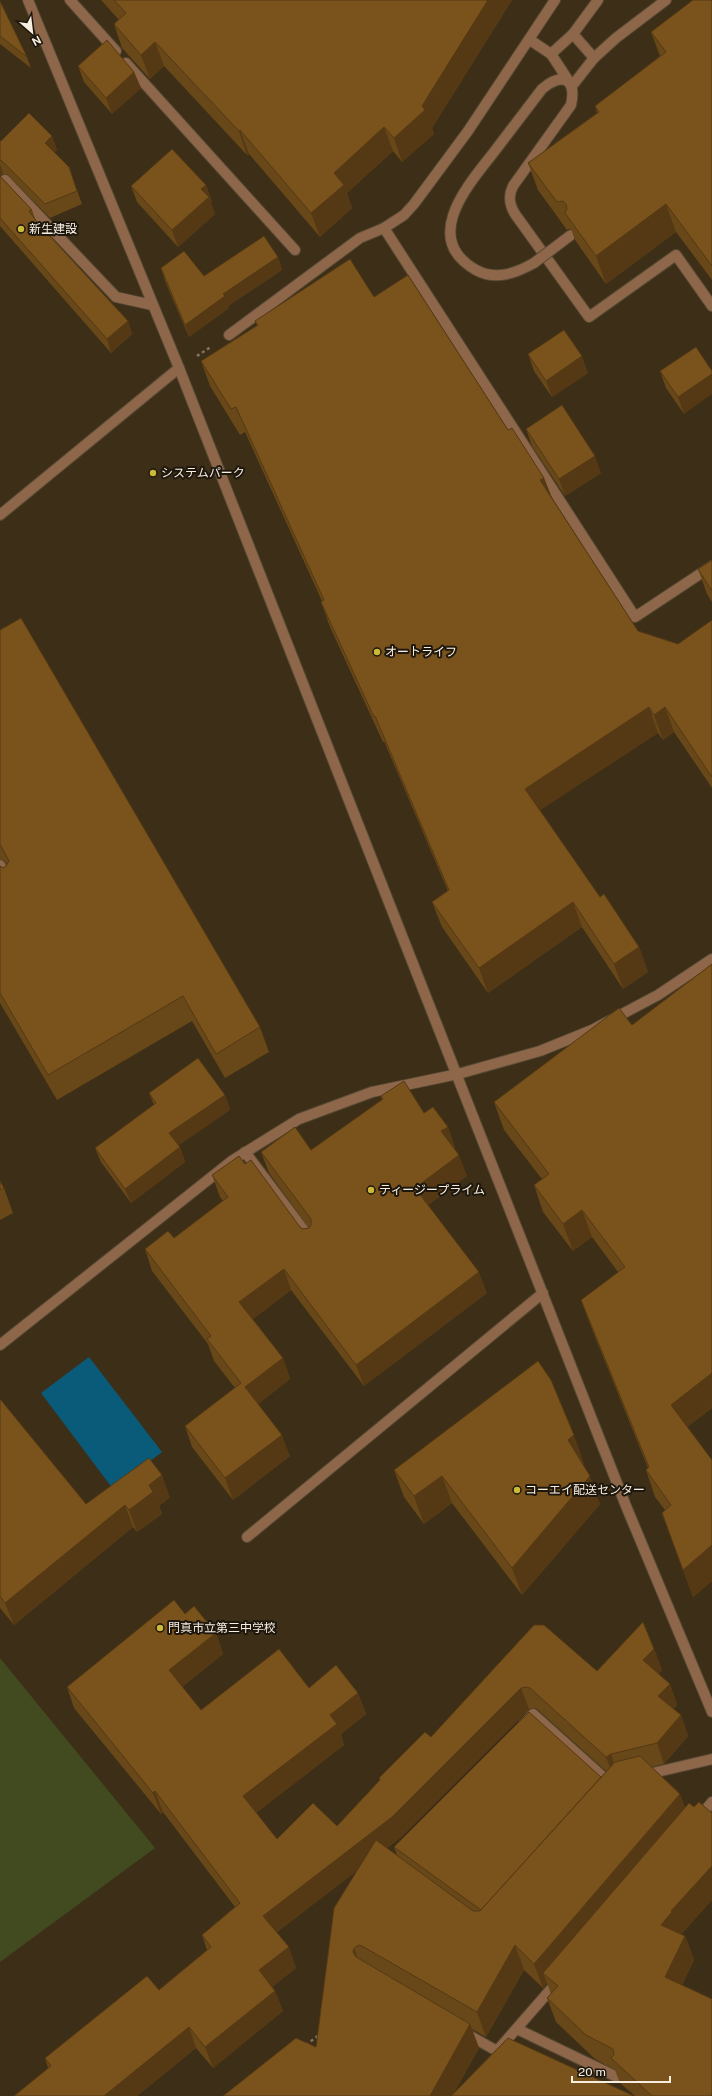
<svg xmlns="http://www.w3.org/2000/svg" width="712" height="2096" font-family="'Public Sans','Noto Sans JP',sans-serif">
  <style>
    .green { fill: #424b20 }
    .water { fill: #095b79 }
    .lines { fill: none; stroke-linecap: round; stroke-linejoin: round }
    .service-casing { stroke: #564933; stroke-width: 12 }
    .minor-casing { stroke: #564933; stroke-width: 12 }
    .tertiary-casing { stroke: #564933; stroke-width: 12 }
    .path { stroke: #807460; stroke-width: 2.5; stroke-dasharray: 3 3; stroke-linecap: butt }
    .service { stroke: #8e674a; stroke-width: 10 }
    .minor { stroke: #8e674a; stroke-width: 10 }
    .tertiary { stroke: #8e674a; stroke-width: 10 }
    .service-bridge-casing { stroke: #564933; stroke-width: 12; stroke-linecap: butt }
    .service-bridge { stroke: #8e674a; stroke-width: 10 }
    .wall { fill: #684718; fill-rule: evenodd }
    .shaded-wall { fill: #553914 }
    .building { fill: #79521c; stroke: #553914 }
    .poi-dot { fill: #ccb938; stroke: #1e170d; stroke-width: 1.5 }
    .labels { text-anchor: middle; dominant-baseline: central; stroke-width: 4; stroke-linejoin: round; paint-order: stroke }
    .poi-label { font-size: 12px; fill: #f7eee0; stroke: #1e170d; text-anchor: start }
  </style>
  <rect width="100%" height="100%" fill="#3c2e17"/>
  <polygon class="green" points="0,1658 155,1848 0,1962"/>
  <polygon class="water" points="89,1357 162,1452 113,1489 41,1393"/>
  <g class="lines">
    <g class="service-casing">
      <g id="service">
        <polyline points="70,0 116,51"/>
        <polyline points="573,34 598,0"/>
        <polyline points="530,40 551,54 573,34 594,58"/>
        <polyline points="551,54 570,83"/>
        <polyline points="126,63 295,250"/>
        <polyline points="572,86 594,58 616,38 666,0"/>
        <polyline points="384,228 635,617 712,566"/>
        <path d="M534 263C516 273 496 281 476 270 420 238 469 184 494 152 510 131 526 110 542 89 562 72 577 78 571 105L513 186C508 196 509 204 515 214L589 317 676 255 712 306"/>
        <polyline points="0,865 8,879"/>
        <polyline points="245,1152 309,1237"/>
        <polyline points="698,1819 712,1802"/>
        <polyline points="517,2029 617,2077"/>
        <polyline points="465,2033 497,2051 558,1981"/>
      </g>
    </g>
    <g class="minor-casing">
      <g id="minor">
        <polyline points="0,184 5,180 116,297 152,305"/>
        <polyline points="229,335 360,238 384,228 404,215 414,204 468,131 555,0"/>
        <polyline points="0,515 179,368"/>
        <polyline points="247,1537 543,1293"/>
        <polyline points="524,1724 533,1714 611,1784"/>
        <polyline points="644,1775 712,1759"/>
      </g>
    </g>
    <g class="tertiary-casing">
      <g id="tertiary">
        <polyline points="28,0 179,368 626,1506 712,1712"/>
        <polyline points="0,1345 233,1160 299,1119 372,1092 458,1074 540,1051 592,1030 658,995 712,959"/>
      </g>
    </g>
    <g class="path">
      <polyline points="197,356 212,346"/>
      <polyline points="306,2045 319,2035"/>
    </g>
    <use href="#service" class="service"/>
    <use href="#minor" class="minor"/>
    <use href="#tertiary" class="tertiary"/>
    <g class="service-bridge-casing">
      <polyline id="service-bridge" points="534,263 571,235"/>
    </g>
    <use href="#service-bridge" class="service-bridge"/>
  </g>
  <g class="wall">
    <polygon points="101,0 512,0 432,128 434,134 402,162 393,151 347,193 352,208 320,237 249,154 247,155 164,66 150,79 122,48 114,24 119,20"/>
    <polygon points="712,0 712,280 676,232 606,284 575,240 571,229 567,230 538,190 528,163 597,113 595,106 660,56 651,32"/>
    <polygon points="0,1 27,57 31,68 0,44"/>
    <polygon points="78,66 134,72 141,88 112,114 84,82"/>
    <polygon points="52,136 57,150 54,152 69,167 82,204 50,218 7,174 3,174 0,176 32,210 36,221 128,321 132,334 111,353 0,226 0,141 1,141"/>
    <polygon points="206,185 212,202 211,203 215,214 178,247 137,202 131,186"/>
    <polygon points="278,257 282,270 228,306 229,308 189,337 165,281 161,268 204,276"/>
    <polygon points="374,297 508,430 544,478 552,498 638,631 678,644 712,620 712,788 674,732 663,740 658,733 540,810 600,897 639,947 648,972 623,989 582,927 488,993 442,927 432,902 448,891 384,741 383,742 330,627 321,602 322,601 245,432 240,435 210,386 201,361 257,326 255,321"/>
    <polygon points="696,347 684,414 666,388 660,371"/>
    <polygon points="528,354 588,373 552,397 534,371"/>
    <polygon points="526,429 601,473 565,496 532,446"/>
    <polygon points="712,560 712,602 707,594 698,569"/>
    <polygon points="0,630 260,1027 269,1052 225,1078 192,1021 57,1100 0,1003 0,866 3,868 6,866 7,865 5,861 0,859"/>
    <polygon points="712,964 712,1408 687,1427 712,1460 712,1581 693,1597 662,1513 665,1510 655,1497 646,1470 648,1468 591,1327 581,1300 618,1272 592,1237 573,1251 543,1212 534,1185 542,1179 504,1130 494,1102 632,1025"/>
    <polygon points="149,1093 225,1095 230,1110 178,1145 180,1147 185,1162 131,1203 101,1162 95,1148 154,1105"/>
    <polygon points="381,1096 424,1113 448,1127 455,1148 454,1149 467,1176 428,1205 487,1293 364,1386 291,1290 253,1319 283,1358 290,1379 258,1404 290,1456 233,1500 192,1447 185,1426 235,1388 214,1361 208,1344 152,1271 145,1249 174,1238 223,1201 220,1197 212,1175 245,1164 300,1227 303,1229 309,1228 269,1173 261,1152 311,1150 382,1100"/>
    <polygon points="0,1181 4,1188 13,1213 0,1220"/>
    <polygon points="0,1399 86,1504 170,1497 159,1506 162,1514 137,1532 133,1527 14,1625 0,1608"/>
    <polygon points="584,1463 582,1464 600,1504 522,1595 452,1503 424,1524 404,1497 394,1470"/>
    <path d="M185 1614 216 1633 223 1654 182 1687 201 1710 309 1688 358 1693 366 1714 341 1734 344 1745 256 1813 277 1839 337 1826 380 1780 379 1778 431 1737 534 1625 597 1671 654 1649 662 1670 658 1674 670 1684 677 1705 673 1709 681 1715 688 1736 664 1764 651 1767 680 1794 685 1808 712 1900 681 1934 685 1936 694 1960 682 1985 712 2096H635L620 2083 615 2070 595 2059 556 2022 547 1998 551 1994 547 1983 543 1988 524 1970 486 2037 472 2029 479 2048 454 2093 634 2096H223L316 2047 357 1870 277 1932 296 1968 272 1987 275 1991 283 2011 213 2068 196 2048 137 2096H14L48 2068 45 2058 159 1990 207 1950 202 1935 235 1907 163 1812 161 1814 74 1708 67 1687ZM534 1708 537 1709 606 1771 601 1777 394 1847 397 1855 387 1848 400 1838 529 1709Z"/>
  </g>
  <g class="shaded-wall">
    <polygon points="488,0 512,0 432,128 434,134 402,162 394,138 422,106"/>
    <polygon points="155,42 164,66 150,79 141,55"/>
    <polygon points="134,72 141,88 112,114 106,98"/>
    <polygon points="384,127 393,151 347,193 352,208 320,237 311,213 334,173"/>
    <polygon points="240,130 249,154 247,155 239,131"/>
    <polygon points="52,136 57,150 50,157 45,143"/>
    <polygon points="0,164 3,174 0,176"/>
    <polygon points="206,185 212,202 211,203 215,214 178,247 172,230 201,189"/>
    <polygon points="666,204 676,232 606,284 596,256"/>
    <polygon points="278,257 282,270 228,306 229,308 189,337 185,325 223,294"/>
    <polygon points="128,321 132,334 111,353 107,339"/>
    <polygon points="582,356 588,373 552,397 546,381"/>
    <polygon points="712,374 712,394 684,414 678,397"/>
    <polygon points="595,456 601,473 565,496 559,479"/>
    <polygon points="544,478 554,503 540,480"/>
    <polygon points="649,707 658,733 534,814 525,789"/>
    <polygon points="665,707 674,732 663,740 654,715"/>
    <polygon points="573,902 582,927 488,993 479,968"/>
    <polygon points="639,947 648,972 623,989 614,964"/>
    <polygon points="225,1095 230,1110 175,1148 169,1133"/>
    <polygon points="448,1127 455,1148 449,1152 441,1131"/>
    <polygon points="180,1147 185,1162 131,1203 125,1189"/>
    <polygon points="459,1155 467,1176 423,1209 415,1188"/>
    <polygon points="582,1210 592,1237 573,1251 563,1224"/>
    <polygon points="284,1269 291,1290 247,1324 239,1302"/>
    <polygon points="479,1272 487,1293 364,1386 356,1365"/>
    <polygon points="283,1358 290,1379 253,1408 245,1387"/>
    <polygon points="712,1373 712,1407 681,1432 671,1405"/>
    <polygon points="282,1435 290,1456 233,1500 225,1478"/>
    <polygon points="574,1435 584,1463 578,1467 568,1440"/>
    <polygon points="162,1475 170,1497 159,1506 162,1514 137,1532 129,1510 149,1485"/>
    <polygon points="442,1476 452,1503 424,1524 414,1496"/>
    <polygon points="590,1476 600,1504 522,1595 512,1568"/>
    <polygon points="125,1505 133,1527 14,1625 5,1603"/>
    <polygon points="712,1545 712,1581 693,1597 683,1570"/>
    <polygon points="216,1633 223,1654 177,1691 169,1670"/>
    <polygon points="654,1649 662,1670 651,1681 643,1660"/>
    <polygon points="670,1684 677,1705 666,1717 658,1696"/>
    <polygon points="521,1688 529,1709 400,1838 271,1937 263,1916"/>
    <polygon points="358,1693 366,1714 341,1734 344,1745 251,1817 243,1796 330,1715"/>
    <polygon points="681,1715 688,1736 664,1764 657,1743"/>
    <polygon points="611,1754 618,1775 614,1778 606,1757"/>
    <polygon points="155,1791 163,1812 161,1814 153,1793"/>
    <polygon points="680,1794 689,1819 543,1973 547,1983 543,1988 534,1964"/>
    <polygon points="712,1866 712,1900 681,1935 661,1925 671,1911"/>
    <polygon points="685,1936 694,1960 674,2002 665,1977"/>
    <polygon points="515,1945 524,1970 486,2037 477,2012"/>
    <polygon points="289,1947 296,1968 267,1991 259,1970"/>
    <polygon points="354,1948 363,1972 353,1952"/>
    <polygon points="275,1991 283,2011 213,2068 205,2047"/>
    <polygon points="470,2024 479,2048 452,2096 430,2096"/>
    <polygon points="189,2027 196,2048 137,2096 104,2096"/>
  </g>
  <g class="building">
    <polygon points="114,0 488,0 422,106 425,110 394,138 384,127 334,173 344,185 311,213 240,130 239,131 155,42 141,55 114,24 126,13"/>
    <polygon points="693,0 712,0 712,266 666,204 596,256 565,213 567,209 566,204 563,201 557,202 528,163 599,112 595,106 666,52 651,32"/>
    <polygon points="0,1 27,57 0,36"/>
    <polygon points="107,40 134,72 106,98 78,66"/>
    <polygon points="29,113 52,136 45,143 69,167 77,191 45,204 2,161 0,160 0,141 1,141"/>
    <polygon points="172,149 206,185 201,189 209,197 172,230 131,186"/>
    <polygon points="0,176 32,210 29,211 37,222 128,321 107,339 0,218"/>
    <polygon points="264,236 278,257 223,294 225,296 185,325 161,268 184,251 204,276"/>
    <polygon points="350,259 374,297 408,275 508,430 512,428 544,478 540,480 638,631 678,644 712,620 712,777 665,707 654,715 649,707 525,789 600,897 604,894 639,947 614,964 573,902 479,968 432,902 449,890 375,716 374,717 321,602 324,600 236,407 231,409 201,361 258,325 255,321"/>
    <polygon points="564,330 582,356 546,381 528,354"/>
    <polygon points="696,347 712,371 712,374 678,397 660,371"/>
    <polygon points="562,405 595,456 559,479 526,429"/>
    <polygon points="712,560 712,591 698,569"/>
    <polygon points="21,618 260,1027 216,1054 183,996 48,1075 0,993 0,866 3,868 6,866 9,861 0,844 0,630"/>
    <polygon points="712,964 712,1373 671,1405 712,1460 712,1545 683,1570 662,1513 671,1505 646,1470 649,1467 581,1300 625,1267 582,1210 563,1224 534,1185 549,1174 494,1102 619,1008 632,1025"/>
    <polygon points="198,1058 225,1095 169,1133 180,1147 125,1189 95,1148 156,1103 149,1093"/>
    <polygon points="404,1081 424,1113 433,1107 448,1127 441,1131 459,1155 415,1188 479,1272 356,1365 284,1269 239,1302 283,1358 245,1387 282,1435 225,1478 185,1426 241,1383 207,1339 211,1336 145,1249 168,1231 174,1238 228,1197 212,1175 239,1156 245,1164 251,1160 300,1227 303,1229 309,1228 311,1225 311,1219 261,1152 295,1127 311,1150 383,1099 381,1096"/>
    <polygon points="0,1181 4,1188 0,1190"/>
    <polygon points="538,1361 551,1380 574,1435 568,1440 590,1476 512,1568 442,1476 414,1496 394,1470"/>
    <polygon points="0,1399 86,1504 149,1458 162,1475 149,1485 153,1492 129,1510 125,1505 5,1603 0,1596"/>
    <polygon points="174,1600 185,1614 194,1606 216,1633 169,1670 201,1710 279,1649 309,1688 336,1665 358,1693 330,1715 337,1724 243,1796 277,1839 313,1803 337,1826 380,1780 379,1778 425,1732 431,1737 534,1625 544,1625 597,1671 643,1622 654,1649 643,1660 670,1684 658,1696 681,1715 657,1743 611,1754 606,1757 530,1688 526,1687 521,1688 392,1817 263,1916 289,1947 259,1970 275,1991 205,2047 189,2027 104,2096 14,2096 51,2066 45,2058 147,1976 159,1990 211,1947 202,1935 240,1903 155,1791 153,1793 67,1687"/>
    <polygon points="529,1712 601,1777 481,1910 394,1847"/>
    <polygon points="640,1756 680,1794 534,1964 515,1945 477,2012 362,1946 359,1945 354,1948 353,1952 356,1957 470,2024 430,2096 223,2096 296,2038 316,2047 334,1908 376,1840 473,1911 480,1911 615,1762"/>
    <polygon points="699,1802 712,1813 712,1866 671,1911 672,1912 661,1925 685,1936 665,1977 712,1999 712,2093 711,2096 652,2096 611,2058 614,2055 613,2049 586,2035 547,1998 558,1986 543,1973 689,1803 694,1807"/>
    <polygon points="508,2038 634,2096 451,2096"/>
  </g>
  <g class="poi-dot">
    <circle cx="21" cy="229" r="4"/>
    <circle cx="153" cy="473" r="4"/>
    <circle cx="377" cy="652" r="4"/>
    <circle cx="371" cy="1190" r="4"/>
    <circle cx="517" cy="1490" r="4"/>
    <circle cx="160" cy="1628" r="4"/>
  </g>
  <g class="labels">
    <g class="poi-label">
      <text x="29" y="229">新生建設</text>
      <text x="161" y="473">システムパーク</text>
      <text x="385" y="652">オートライフ</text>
      <text x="379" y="1190">ティージープライム</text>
      <text x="525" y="1490">コーエイ配送センター</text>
      <text x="168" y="1628">門真市立第三中学校</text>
    </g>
  </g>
  <g transform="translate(32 32) rotate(152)" stroke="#1e170d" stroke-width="3" paint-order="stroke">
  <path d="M0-3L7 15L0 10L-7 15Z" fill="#f7eee0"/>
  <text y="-6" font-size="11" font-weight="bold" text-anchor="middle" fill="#f7eee0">N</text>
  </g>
  <path d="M572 2076v6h98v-6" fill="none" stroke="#f7eee0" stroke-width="2"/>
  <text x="578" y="2076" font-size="12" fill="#f7eee0" stroke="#1e170d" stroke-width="3" paint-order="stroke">20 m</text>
</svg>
